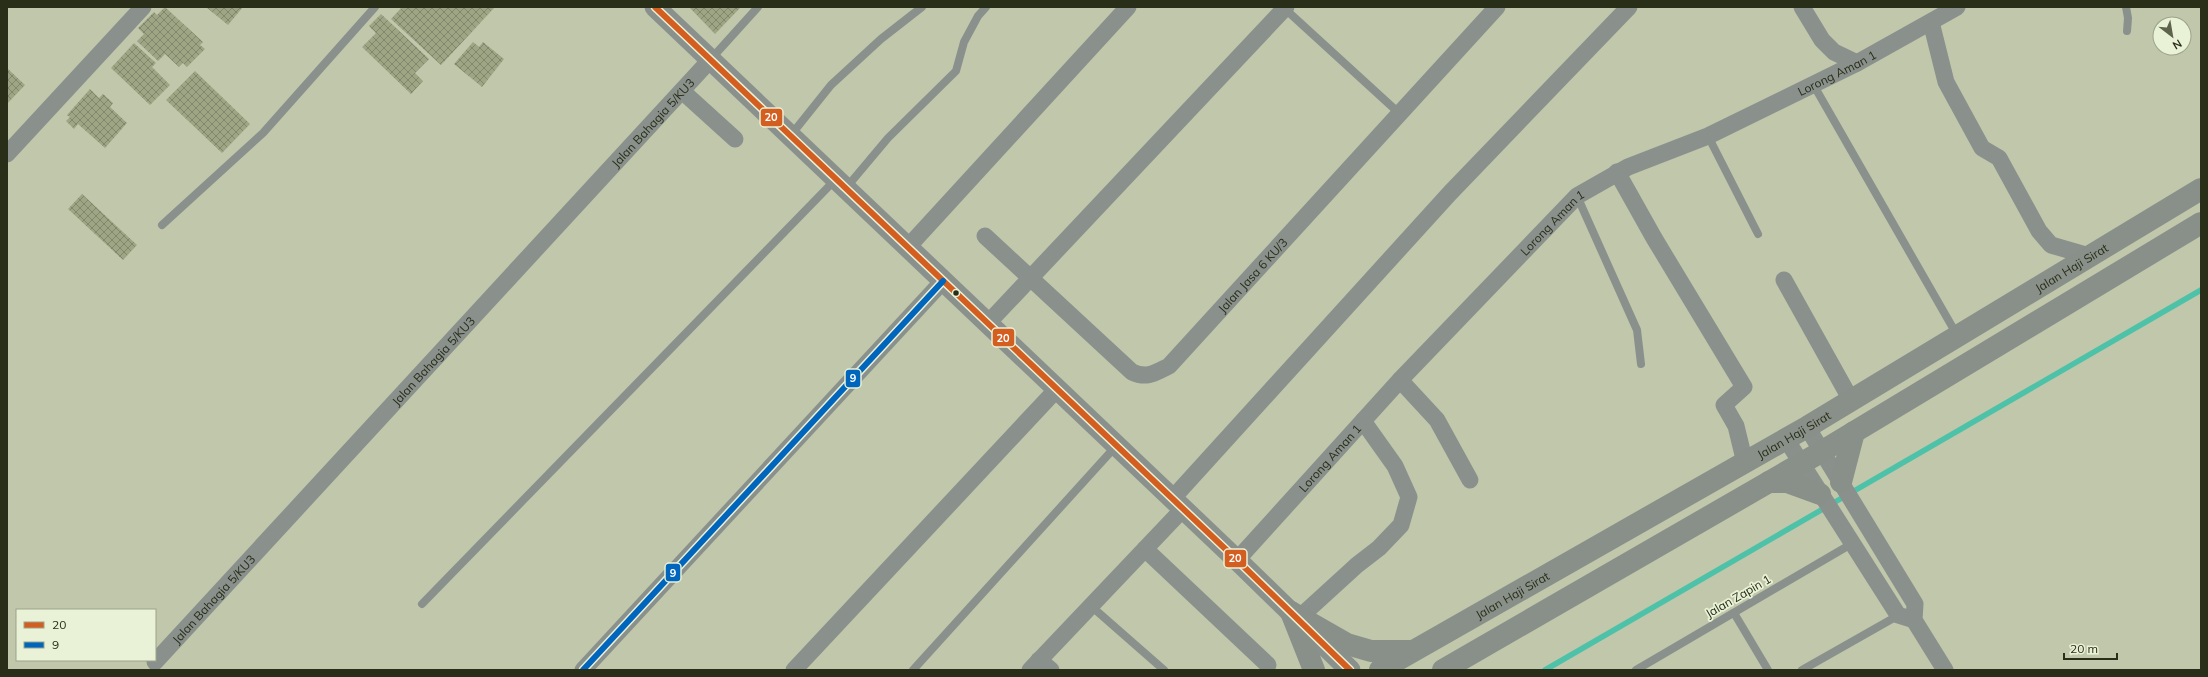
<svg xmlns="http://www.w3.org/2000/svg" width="2208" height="677" font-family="Mulish,sans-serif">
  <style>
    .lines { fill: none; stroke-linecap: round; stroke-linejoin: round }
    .stream { stroke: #4ec2a9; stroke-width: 5.5 }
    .building { fill: url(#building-cross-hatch) }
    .service { stroke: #8a918d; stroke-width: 8 }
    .minor { stroke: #8a918d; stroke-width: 17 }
    .tertiary { stroke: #8a918d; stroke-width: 21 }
    .secondary { stroke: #899089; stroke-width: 22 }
    .bus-1-casing { stroke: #e9f1d6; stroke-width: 9 }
    .bus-2-casing { stroke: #e9f1d6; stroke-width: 9 }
    .bus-1 { stroke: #d45d20; stroke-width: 6 }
    .bus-2 { stroke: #0065bd; stroke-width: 6 }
    .bus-dot { fill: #292e18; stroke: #e9f1d6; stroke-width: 1.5 }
    .labels { text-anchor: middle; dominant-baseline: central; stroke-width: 3.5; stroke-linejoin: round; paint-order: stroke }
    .street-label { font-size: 12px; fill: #292e18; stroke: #e9f1d6 }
    .line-badge { stroke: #e9f1d6; stroke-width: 1.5 }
    .badge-label { font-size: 11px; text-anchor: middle; font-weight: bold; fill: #fff }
  </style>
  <defs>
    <pattern id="building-cross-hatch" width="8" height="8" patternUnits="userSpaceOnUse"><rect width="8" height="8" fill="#9ea585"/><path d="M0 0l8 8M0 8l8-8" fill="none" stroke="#81876c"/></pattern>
  </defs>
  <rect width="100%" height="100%" fill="#c0c7aa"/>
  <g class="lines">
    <polyline class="stream" points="1545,670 2201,290"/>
  </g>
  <g class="building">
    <polygon points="165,7 203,42 200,45 205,49 187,67 183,63 179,67 165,54 158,61 137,41 144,34 138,28 154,12 157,15"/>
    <polygon points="206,7 243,7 228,25"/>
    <polygon points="402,7 495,7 441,65 391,19"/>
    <polygon points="689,7 739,7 740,8 715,34"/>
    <polygon points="381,14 429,59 415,73 423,81 411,94 362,47 376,33 369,26"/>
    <polygon points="473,42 479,47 483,42 504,59 482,87 454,64"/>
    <polygon points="134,43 156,63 152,67 170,85 150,105 111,68"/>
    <polygon points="7,68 25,85 7,104"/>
    <polygon points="195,71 250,124 222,153 166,100"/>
    <polygon points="90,89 99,98 103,94 113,103 110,107 127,123 105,148 78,124 74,129 66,121 70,117 67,115"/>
    <polygon points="82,194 137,245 123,260 68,209"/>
  </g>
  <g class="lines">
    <g class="service">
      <polyline points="2126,7 2128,18 2127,31"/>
      <polyline points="1284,8 1400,114"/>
      <polyline points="711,59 758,7"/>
      <polyline points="1813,84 1957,335"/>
      <polyline points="791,135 831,85 881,39 922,7"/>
      <polyline points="1708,136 1758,234"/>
      <polyline points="846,188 888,138 956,71 964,42 978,16 986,7"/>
      <polyline points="1577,196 1637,330 1641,364"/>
      <polyline points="162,225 263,133 375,7"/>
      <polyline points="422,604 836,179"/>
      <polyline points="1091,606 1164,670"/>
      <polyline points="1734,613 1768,670"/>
      <polyline points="913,670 1116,446"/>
      <polyline points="1636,670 1853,543"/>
      <polyline points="1802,670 1899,615"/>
    </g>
    <g class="minor">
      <polyline points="1802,7 1822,40 1834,52 1857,63"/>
      <polyline points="1931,22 1946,82 1982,148 1999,158 2039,231 2051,245 2089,256"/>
      <polyline points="682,91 735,139"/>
      <polyline points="7,154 143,7"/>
      <polyline points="1617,172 1654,238 1744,387 1724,405 1736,426 1745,463"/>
      <path id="s1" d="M985 236 1132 372C1147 379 1155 373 1169 366L1497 7"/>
      <polyline points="908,247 1128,7"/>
      <polyline points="1784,280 1851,400"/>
      <polyline points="988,323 1286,7"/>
      <polyline points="1400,380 1437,420 1470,480"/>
      <polyline points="1807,427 1915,604 1914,620 1945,670"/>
      <polyline points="1786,439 1898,615 1914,620"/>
      <polyline points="1172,499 1450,193 1629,7"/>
      <polyline points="1145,549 1268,665"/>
      <path id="s2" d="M1237 560 1400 380 1577 196 1628 167 1708 136 1857 63 1957 7"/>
      <polyline points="1300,617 1357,565 1379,548 1401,525 1409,497 1395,466 1363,421"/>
      <polyline points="1039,660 1051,670"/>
      <path id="s3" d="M155 662 711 59"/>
      <polyline points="583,670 943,281"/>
      <polyline points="794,670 1057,389"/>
      <polyline points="1030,670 1183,509"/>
    </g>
    <polyline class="tertiary" points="655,7 1237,560 1350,670"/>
    <g class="secondary">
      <polyline points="1769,482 1787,482 1820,494"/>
      <polyline points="1841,482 1854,432"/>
      <polyline points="1291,612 1347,644 1371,651 1412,651"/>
      <polyline points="1291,612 1314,670"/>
      <path id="s4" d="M1380 670 1807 427 2201 189"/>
      <polyline points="1443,670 1821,452 2201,223"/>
    </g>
    <g class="bus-1-casing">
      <polyline id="bus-1" points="655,7 1237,560 1350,670"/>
    </g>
    <g class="bus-2-casing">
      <polyline id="bus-2" points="583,670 943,281"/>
    </g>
    <use href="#bus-1" class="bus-1"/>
    <use href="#bus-2" class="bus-2"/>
  </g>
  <circle class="bus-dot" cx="956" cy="293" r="3.5"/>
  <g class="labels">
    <g class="street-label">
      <text stroke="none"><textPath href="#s2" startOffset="786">Lorong Aman 1</textPath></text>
      <text stroke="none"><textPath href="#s3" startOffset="734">Jalan Bahagia 5/KU3</textPath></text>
      <text stroke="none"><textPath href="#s2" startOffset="462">Lorong Aman 1</textPath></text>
      <text stroke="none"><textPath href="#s4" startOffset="800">Jalan Haji Sirat</textPath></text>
      <text stroke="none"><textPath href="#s1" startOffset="363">Jalan Jasa 6 KU/3</textPath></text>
      <text stroke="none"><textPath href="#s3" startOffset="410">Jalan Bahagia 5/KU3</textPath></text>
      <text stroke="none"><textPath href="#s4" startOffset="476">Jalan Haji Sirat</textPath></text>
      <text stroke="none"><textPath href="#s2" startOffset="138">Lorong Aman 1</textPath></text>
      <text stroke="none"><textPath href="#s4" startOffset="152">Jalan Haji Sirat</textPath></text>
      <text transform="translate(1738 596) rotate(-30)">Jalan Zapin 1</text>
      <text stroke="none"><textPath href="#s3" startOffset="86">Jalan Bahagia 5/KU3</textPath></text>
    </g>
  </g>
  <g class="line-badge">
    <rect x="760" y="108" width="23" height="19" rx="4" fill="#d45d20"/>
    <rect x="992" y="328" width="23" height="19" rx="4" fill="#d45d20"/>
    <rect x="845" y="369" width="16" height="19" rx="4" fill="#0065bd"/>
    <rect x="1224" y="549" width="23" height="19" rx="4" fill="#d45d20"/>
    <rect x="665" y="563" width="16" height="19" rx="4" fill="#0065bd"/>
  </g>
  <g class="badge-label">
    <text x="771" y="121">20</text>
    <text x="1003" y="342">20</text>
    <text x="853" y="382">9</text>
    <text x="1235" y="562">20</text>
    <text x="673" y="577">9</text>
  </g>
  <rect width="2208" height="677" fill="none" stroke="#292e18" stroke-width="16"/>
  <rect x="16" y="609" width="140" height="52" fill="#e9f1d6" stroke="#9ca38a"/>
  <rect x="24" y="622" width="20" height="6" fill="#d45d20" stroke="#9ca38a"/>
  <text x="52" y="629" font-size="12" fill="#292e18">20</text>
  <rect x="24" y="642" width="20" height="6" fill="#0065bd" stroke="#9ca38a"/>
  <text x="52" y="649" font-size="12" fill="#292e18">9</text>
  <g transform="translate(2172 36) rotate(149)"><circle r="19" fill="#e9f1d6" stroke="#9ca38a"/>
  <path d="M0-3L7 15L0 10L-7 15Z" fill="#5e644b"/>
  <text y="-6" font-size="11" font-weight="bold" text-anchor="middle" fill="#292e18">N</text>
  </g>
  <path d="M2064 653v6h53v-6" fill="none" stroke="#292e18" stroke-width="2"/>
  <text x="2070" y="653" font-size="12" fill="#292e18" stroke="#e9f1d6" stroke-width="3" paint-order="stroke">20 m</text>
</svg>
